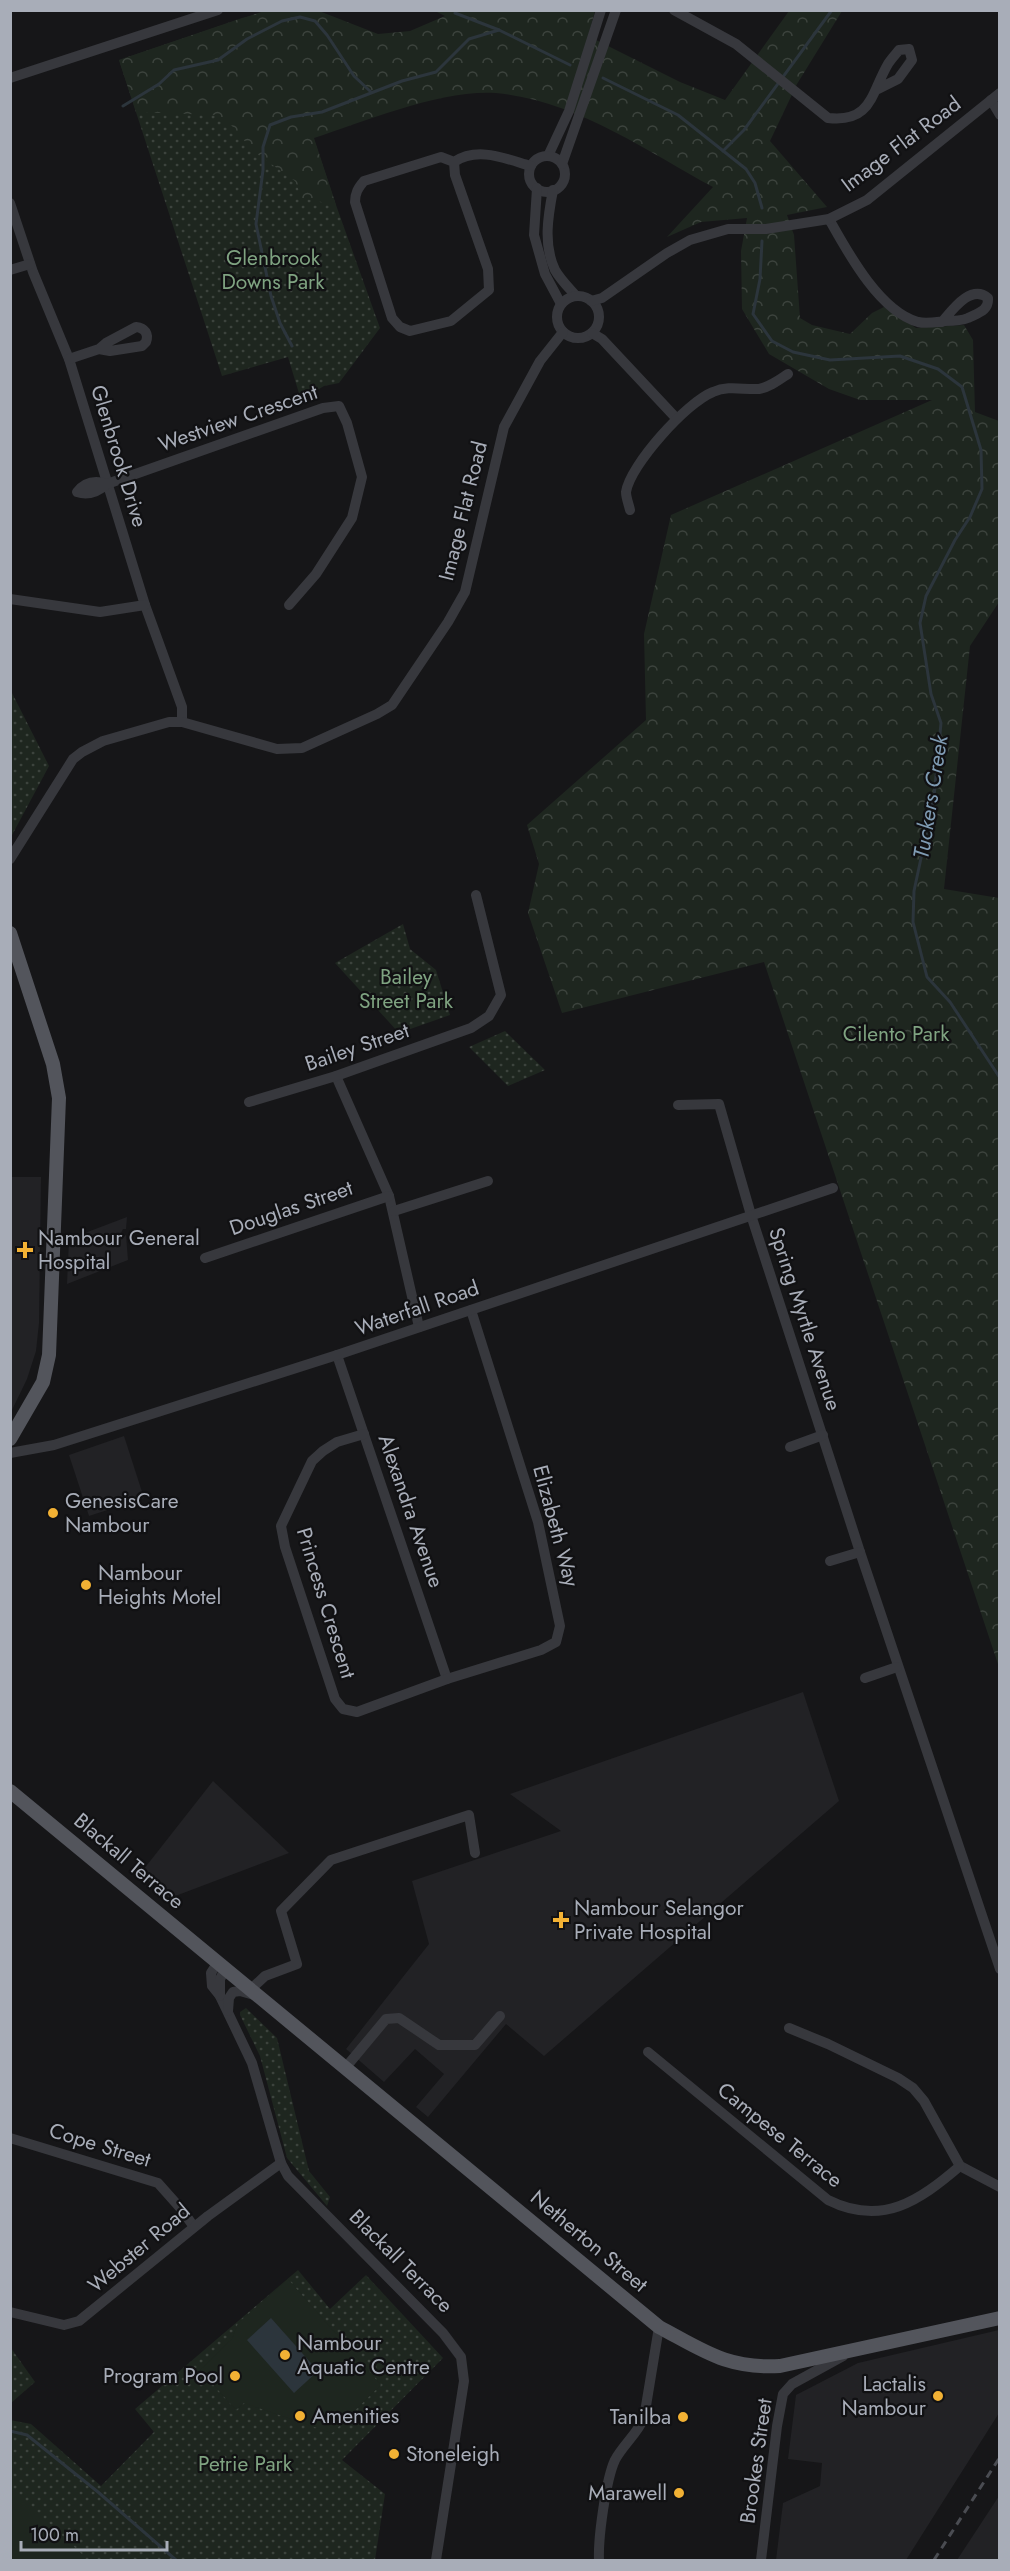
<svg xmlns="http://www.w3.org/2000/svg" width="1010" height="2571" font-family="Jost,sans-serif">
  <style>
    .built { fill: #222225 }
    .grass { fill: url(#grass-dots) }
    .forest { fill: url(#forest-crowns) }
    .garden { fill: #1e261f }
    .water { fill: #2c353c }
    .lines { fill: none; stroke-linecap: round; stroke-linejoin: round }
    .stream { stroke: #2c353c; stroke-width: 3 }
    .minor { stroke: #37383d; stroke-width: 10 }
    .major { stroke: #53555c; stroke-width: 14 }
    .rail { stroke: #4a4c52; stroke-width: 3; stroke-dasharray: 8 6; stroke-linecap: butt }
    .poi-dot { fill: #f2b134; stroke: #111113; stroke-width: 2 }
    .labels { text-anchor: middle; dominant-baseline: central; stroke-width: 4.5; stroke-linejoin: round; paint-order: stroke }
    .street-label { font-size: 21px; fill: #a8adb8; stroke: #111113 }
    .park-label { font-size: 21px; fill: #7fa381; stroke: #111113 }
    .poi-label { font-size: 21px; fill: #a8adb8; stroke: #111113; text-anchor: start }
    .water-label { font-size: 22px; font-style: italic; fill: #7f9bb3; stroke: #111113 }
  </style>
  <defs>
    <pattern id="grass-dots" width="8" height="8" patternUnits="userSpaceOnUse" patternTransform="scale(1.5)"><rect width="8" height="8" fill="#1e261f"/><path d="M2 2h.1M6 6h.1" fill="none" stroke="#3c433d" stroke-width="1.8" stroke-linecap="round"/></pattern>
    <pattern id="forest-crowns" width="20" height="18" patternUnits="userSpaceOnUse" patternTransform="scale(1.5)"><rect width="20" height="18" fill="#1e261f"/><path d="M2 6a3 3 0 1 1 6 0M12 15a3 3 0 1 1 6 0" fill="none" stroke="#3c433d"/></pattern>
  </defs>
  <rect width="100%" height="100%" fill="#161618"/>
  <g class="built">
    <polygon points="11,1177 41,1177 39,1323 36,1351 27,1379 11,1412"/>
    <polygon points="127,1217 126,1229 123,1229 121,1233 123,1237 126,1235 128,1260 67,1284 69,1239"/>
    <polygon points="124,1436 144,1498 89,1516 69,1455"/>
    <polygon points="803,1692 839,1801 544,2056 506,2024 428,2117 416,2107 444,2074 415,2049 384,2082 346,2049 429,1944 412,1881 561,1831 510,1794"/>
    <polygon points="213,1781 289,1853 170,1898 140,1874"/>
    <polygon points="999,2330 999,2413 906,2560 776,2560 783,2503 820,2486 822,2463 788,2459 796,2395 858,2363"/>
    <polygon points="999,2496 999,2560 957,2560"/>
  </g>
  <g class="grass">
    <polygon points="264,11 271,11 336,205 380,328 339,383 324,386 301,400 288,357 222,376 119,60"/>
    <polygon points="11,691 49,766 11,837"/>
    <polygon points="403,924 410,949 436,970 450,1015 399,1033 335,963"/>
    <polygon points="505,1031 545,1070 508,1086 469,1047"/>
    <polygon points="246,2008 277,2038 309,2171 330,2197 327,2206 287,2158 260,2056 240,2015 240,2012"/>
    <polygon points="298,2270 330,2309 366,2275 443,2358 342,2460 385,2494 375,2560 11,2560 10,2420 31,2424 101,2486 154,2432 135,2409"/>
    <polygon points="11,2348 35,2382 11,2403 10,2403"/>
  </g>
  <path class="forest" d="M273 11H319L378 34 410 31 445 16 435 11H595L588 36 680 82 725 100 789 11H842L797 84 770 141 827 207 787 215 794 235 800 318 812 325 850 334 872 313 884 307 916 328 964 325 973 340 975 412 999 421V602L970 646 944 889 999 898V1667L764 962 562 1013 528 913 539 864 527 825 646 720 644 634 671 515 932 400H860L829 389 769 354 742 309 741 251 747 218 701 222 667 237 713 187C645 150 575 100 496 93 443 89 365 121 314 138L336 205 302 198 295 181 253 151 232 126 215 115 136 112 119 60 242 18Z"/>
  <g class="garden">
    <polygon points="288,2279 381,2385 332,2433 244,2403 236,2410 200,2370 232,2339 238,2323"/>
    <polygon points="10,2487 85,2557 81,2560 11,2560"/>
  </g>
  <polygon class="water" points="271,2318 318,2371 294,2393 247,2340"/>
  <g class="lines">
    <g class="stream">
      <polyline points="455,13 499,30 570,65"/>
      <polyline points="603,78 678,115 746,169 755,183 762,208"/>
      <polyline points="123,106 159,84 174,70 218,60 247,39 282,21 300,17 315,21 327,35 354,76 371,92"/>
      <polyline points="723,151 744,130 832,10"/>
      <polyline points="762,241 760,279 753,314 772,341 793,352 830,360 900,356 938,369 962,387 981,450 982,489 970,517 955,540 926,596 920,623 931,694 941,723 934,797 914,891 913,922 927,977 950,1002 1000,1078"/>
      <polyline points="292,346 280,323 271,296 256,224 263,170 263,147 270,125 291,117 322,112 402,81 436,72 469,39 499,30"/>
      <polyline points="10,2431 27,2435 98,2492 176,2560"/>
    </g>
    <g class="minor">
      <path d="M674 10 736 44 828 118C872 123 871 93 888 64 891 59 896 54 899 50L909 49 912 60 898 79 878 89"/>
      <polyline points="10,78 218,10"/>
      <polyline points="991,100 1000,115"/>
      <polyline points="548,156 569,111 601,10"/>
      <circle cx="547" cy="174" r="18"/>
      <path d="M454 162 455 175 488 269 489 290 451 321 410 331 400 327 392 318 355 202C355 193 358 188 364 181L441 157 454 162C478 146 506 159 531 166"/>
      <polyline points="562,164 616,10"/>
      <polyline points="537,188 534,235 545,274 561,304"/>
      <path d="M553 190C548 216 543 245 555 270 560 279 569 288 576 296"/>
      <polyline points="10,203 33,272 69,359 145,605 182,707 182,722"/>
      <path d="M829 219C847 251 879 311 918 322 927 324 936 322 945 321 953 321 961 321 968 318 978 313 989 311 988 298 971 284 953 309 942 322"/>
      <polyline points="10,270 30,264"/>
      <circle cx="578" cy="317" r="21"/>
      <polyline points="591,301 602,298 667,253 690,240 728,229 766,229 829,219 867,200 1000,93"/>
      <polyline points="592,333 602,339 676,418"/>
      <path d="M69 359 99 349 106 343 136 327C145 328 149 334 146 342L142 346 110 351 99 349"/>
      <path d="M107 484C95 480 85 482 77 492 89 496 98 492 107 484L323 408 339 406 347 423 362 477 352 518 316 574 289 605"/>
      <path d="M630 510C629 505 626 498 626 492 630 465 687 402 713 392 729 385 743 390 759 389 770 387 779 380 788 374"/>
      <polyline points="10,599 100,612 145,605"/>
      <polyline points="10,859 73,759 82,752 103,741 169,722 182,722 277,749 302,748 377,714 392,705 448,622 465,592 504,427 540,361 563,332"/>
      <polyline points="336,1076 389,1196 419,1327"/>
      <polyline points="249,1102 336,1076 471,1028 489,1016 501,995 476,895"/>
      <polyline points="678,1105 719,1104 751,1215 860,1552 1000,1969"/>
      <polyline points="394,1211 488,1181"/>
      <polyline points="205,1258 389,1196"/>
      <polyline points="337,1355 447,1679"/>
      <polyline points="364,1434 337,1442 323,1451 312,1461 281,1526 285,1547 335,1699 343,1709 357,1712 447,1679 541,1650 556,1642 560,1626 538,1522 471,1310"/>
      <polyline points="790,1447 823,1435"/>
      <polyline points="10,1453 54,1445 337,1355 833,1188"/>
      <polyline points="830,1561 860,1552"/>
      <polyline points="865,1678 897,1667"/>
      <polyline points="218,1962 211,1973 212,1986 220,1996 252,2063 281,2163 288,2176 443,2333 461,2357 464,2381 436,2560"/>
      <polyline points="251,1989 265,1976 297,1964 281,1911 331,1860 469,1815 475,1853"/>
      <polyline points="220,1996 220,1979 226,1968"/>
      <polyline points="228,2011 229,1998 233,1992 240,1991 254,1995"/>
      <polyline points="789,2028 828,2044 898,2078 913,2088 924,2101 960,2166 1000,2187"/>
      <path d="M648 2052 828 2200C882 2227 919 2201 960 2166"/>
      <polyline points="346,2067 386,2019 399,2018 439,2045 475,2045 500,2016"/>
      <polyline points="10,2138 158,2183 182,2210 194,2227"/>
      <polyline points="10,2312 64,2325 79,2321 208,2216 281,2163"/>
      <path d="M599 2560C598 2538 606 2479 615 2460 623 2445 637 2434 644 2418L659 2327"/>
      <polyline points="761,2560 777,2426 783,2394 792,2384 843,2356"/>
    </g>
    <g class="major">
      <polyline points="10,933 53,1064 59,1098 49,1355 43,1382 10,1439"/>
      <path d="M10 1791 659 2327C704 2351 727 2369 780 2366L1000 2318"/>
    </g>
    <polyline class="rail" points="934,2560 1000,2457"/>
  </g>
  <g class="poi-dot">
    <path d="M22 1241h6v6h6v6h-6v6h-6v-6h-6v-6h6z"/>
    <circle cx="53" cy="1513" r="6"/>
    <circle cx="86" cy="1585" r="6"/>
    <path d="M558 1911h6v6h6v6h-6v6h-6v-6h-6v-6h6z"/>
    <circle cx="285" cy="2355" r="6"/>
    <circle cx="235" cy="2376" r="6"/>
    <circle cx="938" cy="2396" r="6"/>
    <circle cx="300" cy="2416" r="6"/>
    <circle cx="683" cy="2417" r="6"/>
    <circle cx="394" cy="2454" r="6"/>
    <circle cx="679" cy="2493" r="6"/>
  </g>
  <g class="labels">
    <g class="street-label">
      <text transform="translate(901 144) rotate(-37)">Image Flat Road</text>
      <text transform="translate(238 418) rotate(-19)">Westview Crescent</text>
      <text transform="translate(119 456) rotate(73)">Glenbrook Drive</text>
      <text transform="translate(463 511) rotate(-76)">Image Flat Road</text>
      <text transform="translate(357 1047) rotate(-19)">Bailey Street</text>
      <text transform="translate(291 1208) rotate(-19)">Douglas Street</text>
      <text transform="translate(417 1308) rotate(-19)">Waterfall Road</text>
      <text transform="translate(805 1319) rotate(72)">Spring Myrtle Avenue</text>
      <text transform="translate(411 1511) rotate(71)">Alexandra Avenue</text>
      <text transform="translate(556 1526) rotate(75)">Elizabeth Way</text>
      <text transform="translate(326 1603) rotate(73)">Princess Crescent</text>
      <text transform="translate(129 1861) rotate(40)">Blackall Terrace</text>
      <text transform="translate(780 2135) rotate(39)">Campese Terrace</text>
      <text transform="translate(100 2145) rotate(17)">Cope Street</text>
      <text transform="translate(589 2241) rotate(40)">Netherton Street</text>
      <text transform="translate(139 2248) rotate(-40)">Webster Road</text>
      <text transform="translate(401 2261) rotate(45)">Blackall Terrace</text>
      <text transform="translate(756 2461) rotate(-82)">Brookes Street</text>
    </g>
    <g class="park-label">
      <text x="273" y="258">Glenbrook<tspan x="273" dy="24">Downs Park</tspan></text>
      <text x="406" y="977">Bailey<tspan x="406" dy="24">Street Park</tspan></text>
      <text x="896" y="1034">Cilento Park</text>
      <text x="245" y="2464">Petrie Park</text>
    </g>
    <g class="poi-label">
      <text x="38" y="1238">Nambour General<tspan x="38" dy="24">Hospital</tspan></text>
      <text x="65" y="1501">GenesisCare<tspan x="65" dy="24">Nambour</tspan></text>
      <text x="98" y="1573">Nambour<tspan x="98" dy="24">Heights Motel</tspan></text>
      <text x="574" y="1908">Nambour Selangor<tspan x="574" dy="24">Private Hospital</tspan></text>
      <text x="297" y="2343">Nambour<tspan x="297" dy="24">Aquatic Centre</tspan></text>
      <text x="223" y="2376" text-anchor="end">Program Pool</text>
      <text x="926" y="2384" text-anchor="end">Lactalis<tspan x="926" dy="24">Nambour</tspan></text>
      <text x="312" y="2416">Amenities</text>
      <text x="671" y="2417" text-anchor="end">Tanilba</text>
      <text x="406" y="2454">Stoneleigh</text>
      <text x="667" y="2493" text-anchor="end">Marawell</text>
    </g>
    <g class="water-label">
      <text transform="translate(930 797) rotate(-81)">Tuckers Creek</text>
    </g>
  </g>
  <rect width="1010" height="2571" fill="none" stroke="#a8adb8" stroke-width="24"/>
  <path d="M21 2541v9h146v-9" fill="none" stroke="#a8adb8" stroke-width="3"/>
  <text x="30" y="2541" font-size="18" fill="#a8adb8" stroke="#111113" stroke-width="4.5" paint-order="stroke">100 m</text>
</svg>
